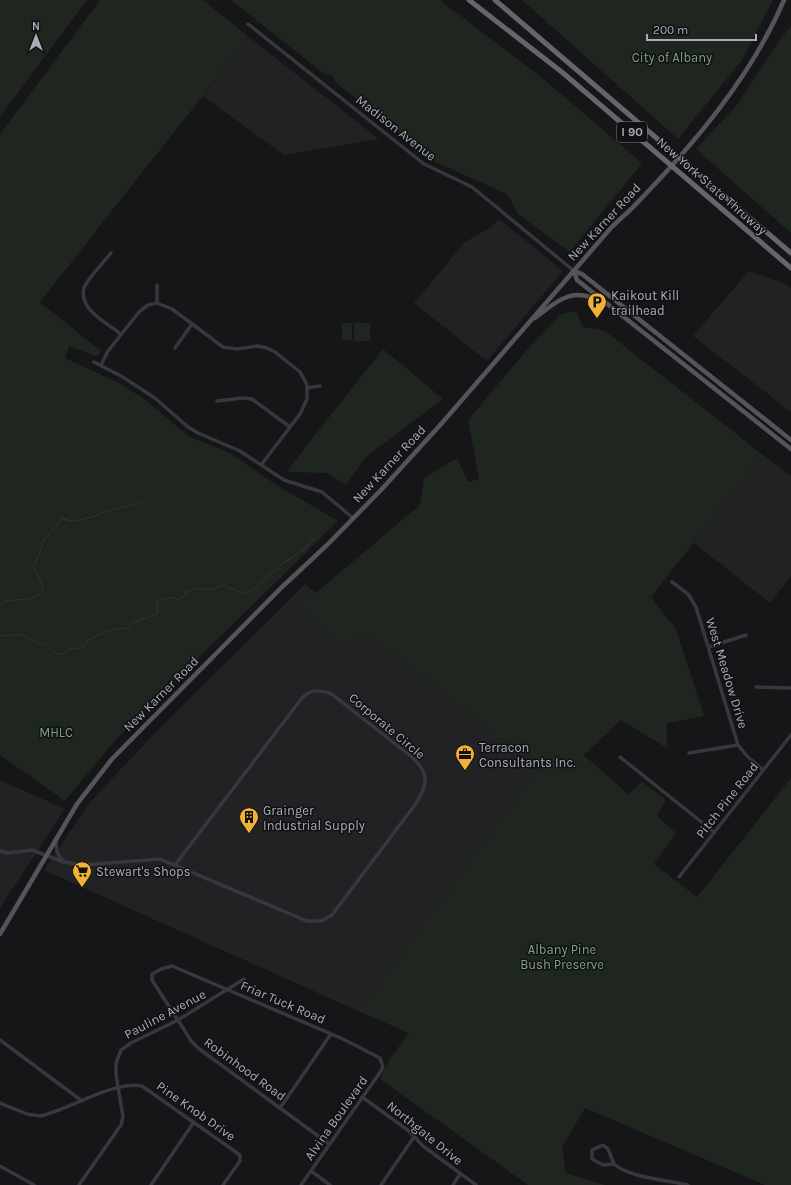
<svg xmlns="http://www.w3.org/2000/svg" width="791" height="1185" font-family="Karla,sans-serif">
  <style>
    .built { fill: #222225 }
    .green { fill: #1e261f }
    .lines { fill: none; stroke-linecap: round; stroke-linejoin: round }
    .stream { stroke: #2c353c; stroke-width: 1 }
    .minor { stroke: #37383d; stroke-width: 3.5 }
    .major { stroke: #53555c; stroke-width: 4.5 }
    .highway { stroke: #63666e; stroke-width: 5 }
    .labels { text-anchor: middle; dominant-baseline: central; stroke-width: 3; stroke-linejoin: round; paint-order: stroke }
    .shield { fill: #111113; stroke: #7b7e86; stroke-width: 1 }
    .shield-label { font-size: 12px; font-weight: bold; fill: #a8adb8 }
    .park-label { font-size: 13px; fill: #7fa381; stroke: #111113 }
    .street-label { font-size: 13px; fill: #a8adb8; stroke: #111113 }
    .poi-label { font-size: 13px; fill: #a8adb8; stroke: #111113; text-anchor: start }
  </style>
  <rect width="100%" height="100%" fill="#161618"/>
  <g class="built">
    <polygon points="249,37 379,139 284,155 203,96"/>
    <polygon points="499,219 563,271 487,361 414,303 465,242 488,229"/>
    <polygon points="749,271 786,284 791,288 791,412 693,336"/>
    <polygon points="763,455 791,476 791,576 770,603 694,543"/>
    <polygon points="305,584 524,758 537,771 358,1011 44,870 90,802 156,732"/>
    <polygon points="0,780 65,809 0,908"/>
  </g>
  <g class="green">
    <polygon points="0,0 87,0 0,117"/>
    <polygon points="100,0 203,0 249,37 40,302 101,351 99,355 95,356 69,346 65,358 117,382 143,398 190,437 230,453 275,484 338,521 118,737 65,801 0,755 0,134"/>
    <polygon points="231,0 440,0 541,77 642,163 570,252 518,214 507,194 435,162 422,151 417,140 401,134 336,83 333,76 323,73"/>
    <polygon points="522,0 773,0 742,60 678,139"/>
    <polygon points="791,26 791,233 696,149 737,105 779,41"/>
    <path d="M577 311C582 336 588 324 605 331L763 455 651 597 676 629 704 716 667 723V748L621 720 584 755 628 794 642 782 666 800 657 816 676 833 654 864 697 897 791 778V1185H765L585 1108 562 1147 566 1173 605 1185H528L380 1079 389 1060 409 1033 358 1011 537 771 524 758 372 637 340 641 299 607 420 505 424 478 457 458 468 482 479 479 468 420 525 352 557 318 561 314Z"/>
    <rect x="342" y="323" width="10" height="17"/>
    <rect x="354" y="323" width="16" height="18"/>
    <polygon points="383,349 443,399 365,458 346,485 327,473 286,472"/>
  </g>
  <g class="lines">
    <g class="stream">
      <path d="M0 605C15 594 28 607 43 590L41 581 33 568 42 547V542L62 519 73 521 92 517 107 511 132 505 142 500"/>
      <path d="M0 635 7 636 21 634 37 643 47 645C50 650 56 654 62 655L69 649H79L83 647 88 640 106 632 120 628 127 629 133 622 138 621 140 618H148L158 613 156 602C164 598 170 596 178 600L183 597 186 592 198 588 211 590 223 585 244 594 250 592 282 564 303 550 315 538"/>
    </g>
    <g class="minor">
      <polyline points="248,24 424,164 472,187 574,271"/>
      <path d="M111 253C105 261 87 279 84 288 78 309 107 323 121 334"/>
      <polyline points="157,285 157,303"/>
      <polyline points="175,348 192,324"/>
      <polyline points="94,362 121,376 155,398 188,427 198,433 240,451 284,480 322,492 353,518"/>
      <polyline points="101,365 108,351 139,312 148,305 157,303 172,309 223,347 237,349 257,346 267,348 275,352 300,372 307,385 307,399 300,414 261,465"/>
      <polyline points="307,388 320,386"/>
      <polyline points="217,401 242,398 252,399 290,427"/>
      <polyline points="672,582 688,594 696,607 738,745 747,756 763,770"/>
      <polyline points="709,647 746,635"/>
      <polyline points="756,687 791,688"/>
      <polyline points="689,753 738,745"/>
      <polyline points="620,757 714,832"/>
      <polyline points="56,842 57,852 63,861"/>
      <path d="M0 851 8 853 32 850 64 862 84 865 160 859 307 921H322L332 915 417 802C428 783 429 774 413 758L333 695C322 690 311 688 302 698L175 865"/>
      <polyline points="679,877 791,735"/>
      <polyline points="0,1040 82,1101"/>
      <polyline points="362,1097 409,1131 423,1146 476,1185"/>
      <path d="M0 1103 27 1114 40 1116C69 1110 114 1080 142 1086L240 1155V1161L223 1185"/>
      <polyline points="280,1108 331,1034"/>
      <polygon points="603,1145 608,1149 614,1164 603,1165 592,1159 592,1150"/>
      <path d="M614 1164C630 1178 668 1180 688 1185"/>
      <polyline points="0,1166 34,1185"/>
      <polyline points="311,1171 330,1185"/>
      <polyline points="79,1185 121,1125 123,1117 116,1074 116,1063 121,1050 131,1043 178,1020 244,979"/>
      <polyline points="151,1185 194,1122"/>
      <polyline points="301,1185 381,1071 383,1067 380,1058 343,1039 172,966 161,969 152,974 152,980 192,1042 198,1048 329,1144"/>
      <polyline points="381,1185 414,1137"/>
      <polyline points="453,1185 460,1174"/>
    </g>
    <g class="major">
      <polyline points="574,271 577,280 791,449"/>
      <polyline points="574,271 582,274 791,440"/>
      <path d="M535 318C560 299 574 285 604 304"/>
      <path d="M0 934 77 804 112 759 281 588 327 545 381 490 442 423 610 229C618 220 628 213 636 204 694 144 751 77 784 0"/>
    </g>
    <g class="highway">
      <polyline points="469,0 563,73 791,268"/>
      <polyline points="495,0 791,253"/>
    </g>
  </g>
  <defs>
    <g id="parking-pin" transform="scale(1)"><path d="M0 17L-7.5 6A9.5 9.5 0 1 1 7.5 6Z" fill="#f2b134" stroke="#111113"/><path d="M-3.5-5.5H1a3.5 3.5 0 0 1 0 7H-1V5.5H-3.5ZM-1-3.4V-.6H.8a1.4 1.4 0 0 0 0-2.8Z" fill="#111"/></g>
    <g id="office-pin" transform="scale(1)"><path d="M0 17L-7.5 6A9.5 9.5 0 1 1 7.5 6Z" fill="#f2b134" stroke="#111113"/><path d="M-6-3h4V-5.5h4V-3h4V5H-6ZM-1-4.5V-3h2v-1.5ZM-6 0V1H6V0Z" fill="#111"/></g>
    <g id="building-pin" transform="scale(1)"><path d="M0 17L-7.5 6A9.5 9.5 0 1 1 7.5 6Z" fill="#f2b134" stroke="#111113"/><path d="M-4-6H4V6H1V3H-1V6H-4ZM-2.5-4.3h1.7v1.8h-1.7ZM.8-4.3h1.7v1.8H.8ZM-2.5-1h1.7V.8h-1.7ZM.8-1h1.7V.8H.8Z" fill="#111"/></g>
    <g id="supermarket-pin" transform="scale(1)"><path d="M0 17L-7.5 6A9.5 9.5 0 1 1 7.5 6Z" fill="#f2b134" stroke="#111113"/><path d="M-6-5.5h2.5l.6 2H6L4.5 2H-2.5L-4.4-4H-6ZM-1.5 3.2a1.3 1.3 0 1 0 .1 0ZM3 3.2a1.3 1.3 0 1 0 .1 0Z" fill="#111"/></g>
  </defs>
  <g fill-rule="evenodd">
    <use href="#parking-pin" x="597" y="302"/>
    <use href="#office-pin" x="465" y="754"/>
    <use href="#building-pin" x="249" y="817"/>
    <use href="#supermarket-pin" x="82" y="871"/>
  </g>
  <g class="labels">
    <rect class="shield" x="617" y="122" width="30" height="20" rx="3"/>
    <g class="shield-label">
      <text x="632" y="132">I 90</text>
    </g>
    <g class="park-label">
      <text x="672" y="57">City of Albany</text>
      <text x="56" y="732">MHLC</text>
      <text x="562" y="949">Albany Pine<tspan x="562" dy="15">Bush Preserve</tspan></text>
    </g>
    <g class="street-label">
      <text transform="translate(396 128) rotate(38)">Madison Avenue</text>
      <text transform="translate(712 186) rotate(41)">New York State Thruway</text>
      <text transform="translate(604 222) rotate(-47)">New Karner Road</text>
      <text transform="translate(389 464) rotate(-47)">New Karner Road</text>
      <text transform="translate(727 673) rotate(73)">West Meadow Drive</text>
      <text transform="translate(161 694) rotate(-45)">New Karner Road</text>
      <text transform="translate(387 726) rotate(40)">Corporate Circle</text>
      <text transform="translate(727 800) rotate(-52)">Pitch Pine Road</text>
      <text transform="translate(283 1002) rotate(23)">Friar Tuck Road</text>
      <text transform="translate(165 1014) rotate(-28)">Pauline Avenue</text>
      <text transform="translate(245 1069) rotate(36)">Robinhood Road</text>
      <text transform="translate(196 1111) rotate(35)">Pine Knob Drive</text>
      <text transform="translate(336 1118) rotate(-55)">Alvina Boulevard</text>
      <text transform="translate(425 1133) rotate(39)">Northgate Drive</text>
    </g>
    <g class="poi-label">
      <text x="611" y="295">Kaikout Kill<tspan x="611" dy="15">trailhead</tspan></text>
      <text x="479" y="747">Terracon<tspan x="479" dy="15">Consultants Inc.</tspan></text>
      <text x="263" y="810">Grainger<tspan x="263" dy="15">Industrial Supply</tspan></text>
      <text x="96" y="871">Stewart's Shops</text>
    </g>
  </g>
  <g transform="translate(36 36)" stroke="#111113" stroke-width="3" paint-order="stroke">
  <path d="M0-3L7 15L0 10L-7 15Z" fill="#a8adb8"/>
  <text y="-6" font-size="11" font-weight="bold" text-anchor="middle" fill="#a8adb8">N</text>
  </g>
  <path d="M647 34v6h109v-6" fill="none" stroke="#a8adb8" stroke-width="2"/>
  <text x="653" y="34" font-size="12" fill="#a8adb8" stroke="#111113" stroke-width="3" paint-order="stroke">200 m</text>
</svg>
